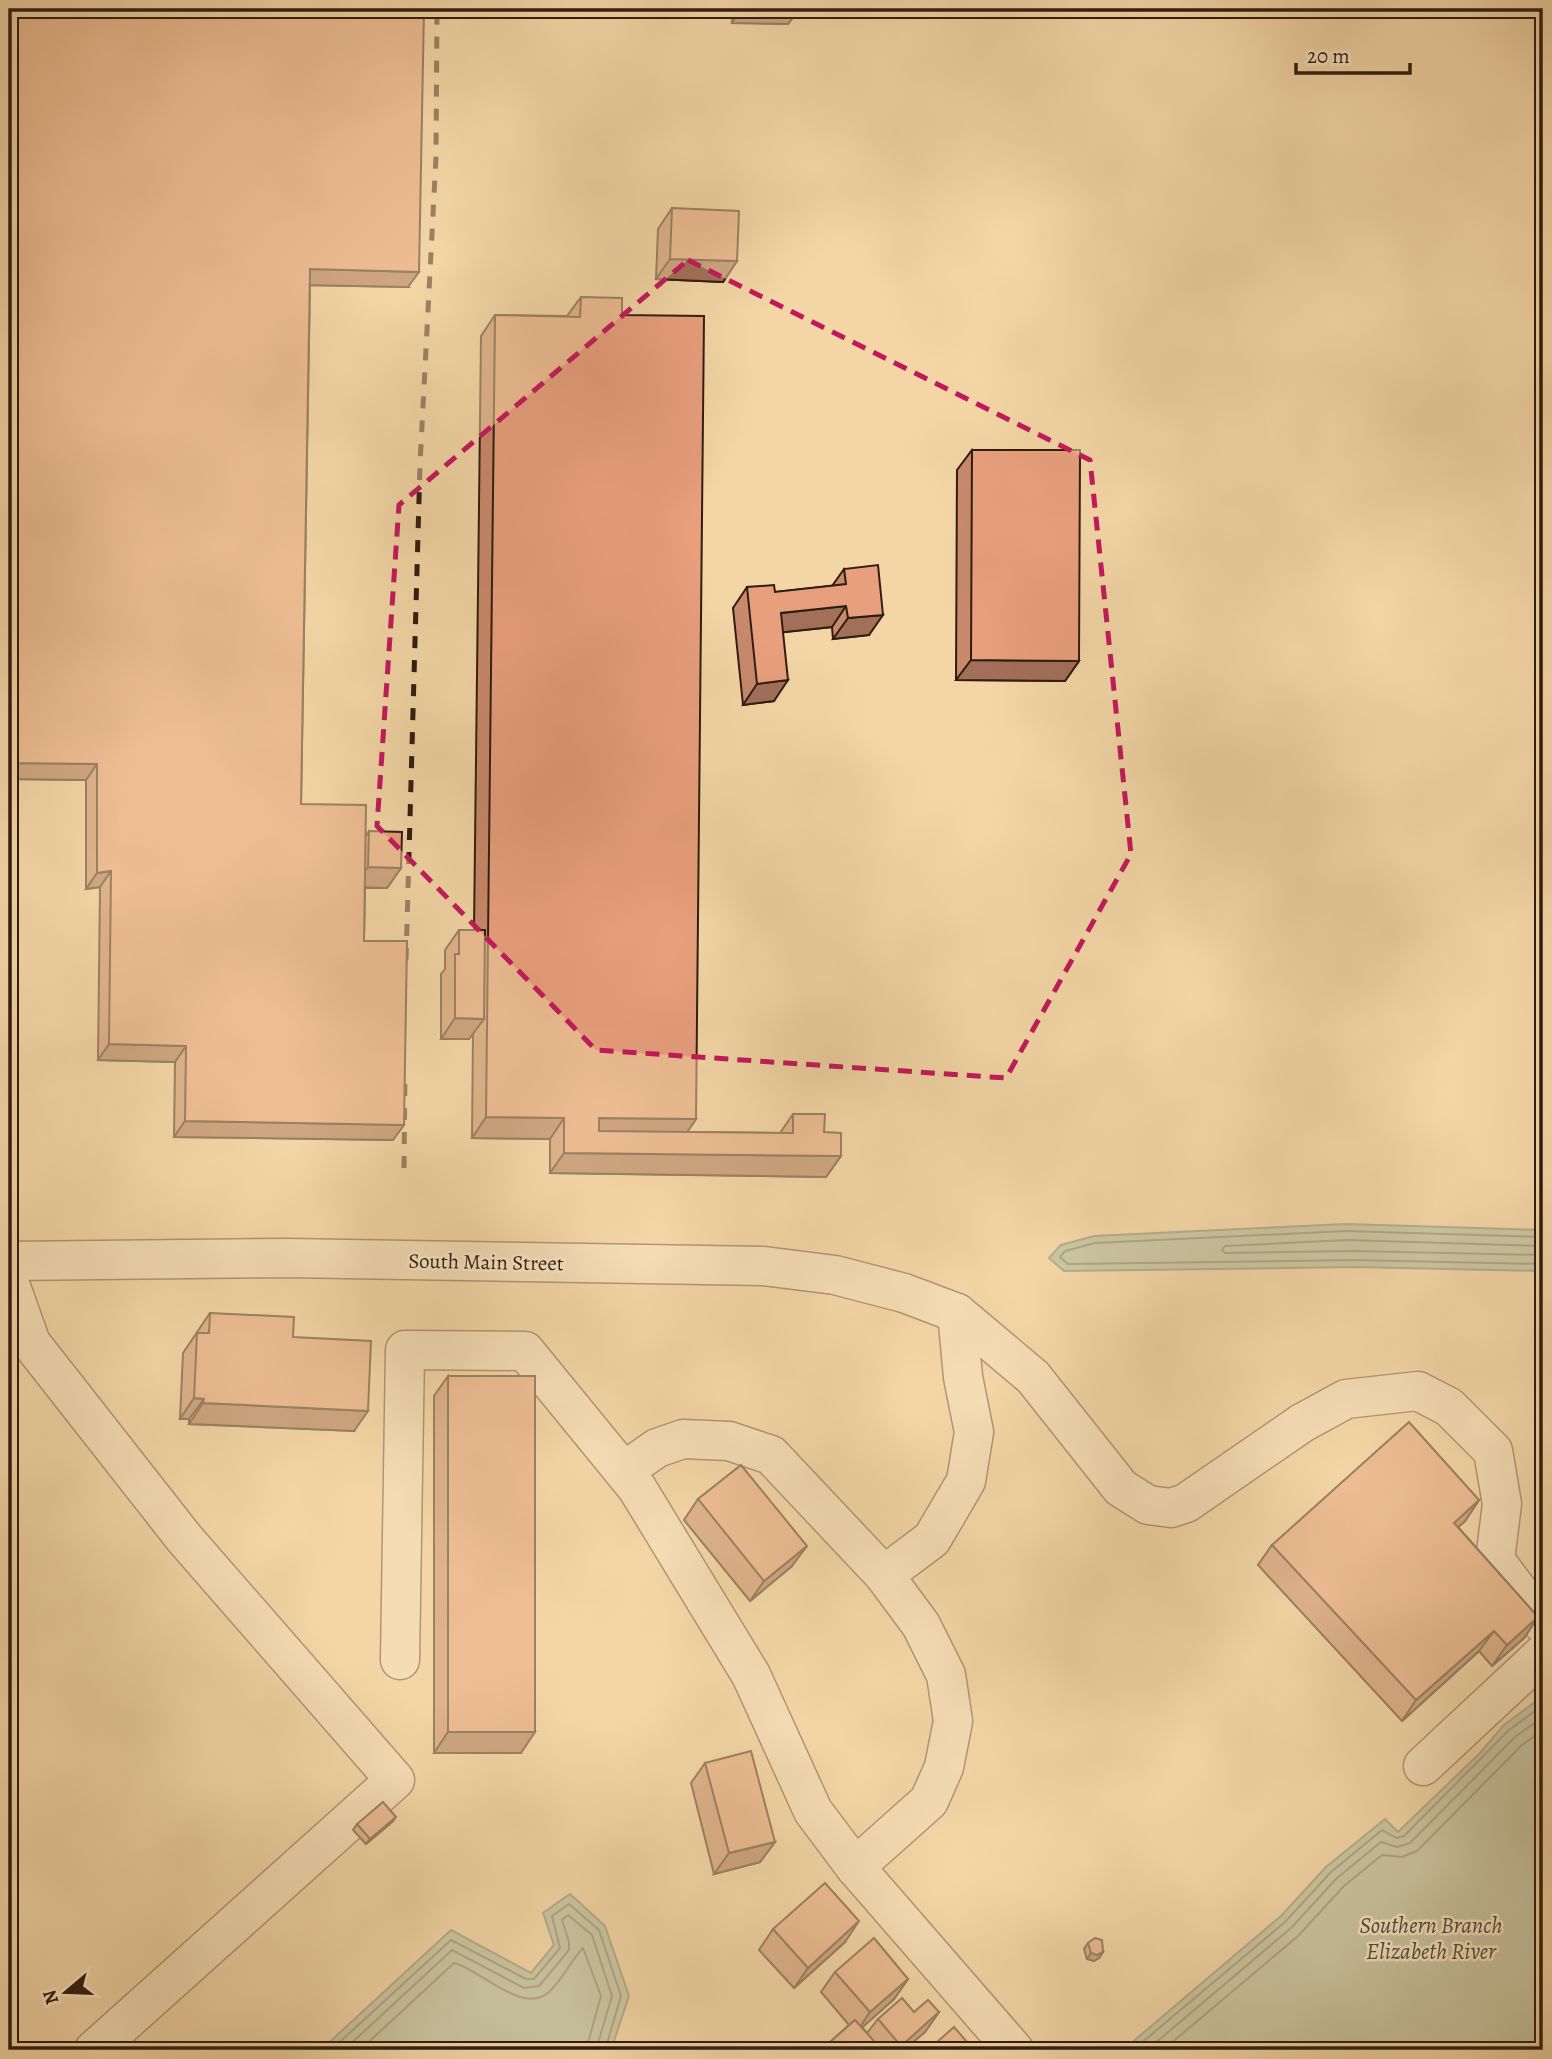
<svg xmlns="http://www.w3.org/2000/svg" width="1552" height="2059" font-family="Alegreya,serif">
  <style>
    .water { fill: #9db9a2; stroke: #717b68; stroke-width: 2 }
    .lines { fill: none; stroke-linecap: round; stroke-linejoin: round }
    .shore { stroke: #666b59; stroke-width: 2 }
    .minor-casing { stroke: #604b36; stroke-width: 41 }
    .minor { stroke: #f7e4c5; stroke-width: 38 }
    .rail { stroke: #2f1d10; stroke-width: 5; stroke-dasharray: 12 12; stroke-linecap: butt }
    .wall { fill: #c8896c; stroke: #2f1d10; stroke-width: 2 }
    .shaded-wall { fill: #a26f58; stroke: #2f1d10; stroke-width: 2 }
    .building { fill: #e89f7d; stroke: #2f1d10; stroke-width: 2 }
    .marked { fill: none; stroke: #c2185b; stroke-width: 5; stroke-dasharray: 14 9; stroke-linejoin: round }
    .labels { text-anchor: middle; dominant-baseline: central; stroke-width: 5; stroke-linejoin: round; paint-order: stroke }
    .street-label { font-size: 21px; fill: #2f1d10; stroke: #f7e4c5 }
    .water-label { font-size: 23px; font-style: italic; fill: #504c3c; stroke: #f7e4c5 }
  </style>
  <rect width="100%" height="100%" fill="#f3d5a6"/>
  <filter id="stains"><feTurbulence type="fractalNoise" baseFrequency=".00286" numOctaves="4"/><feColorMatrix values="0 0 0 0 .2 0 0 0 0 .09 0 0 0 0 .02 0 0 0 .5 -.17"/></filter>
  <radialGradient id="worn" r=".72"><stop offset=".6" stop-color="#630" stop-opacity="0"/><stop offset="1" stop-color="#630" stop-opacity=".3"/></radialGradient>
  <g class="water">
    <polygon points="1346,1224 1543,1230 1543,1271 1354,1267 1064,1271 1049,1258 1061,1245 1094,1236"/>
    <polygon points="1543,1696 1543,2050 1123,2050 1281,1916 1326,1867 1385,1819 1398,1832 1480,1753 1504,1725"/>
    <polygon points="570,1894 605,1926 629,1996 611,2050 321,2050 451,1930 531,1973 554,1945 543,1913"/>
  </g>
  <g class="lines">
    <g class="shore">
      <polyline points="1543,1237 1346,1231 1095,1243 1065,1251 1060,1257 1068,1264 1354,1260 1543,1264"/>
      <polyline points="1543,1246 1347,1240 1225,1246 1222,1250 1225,1253 1354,1251 1543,1255"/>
      <polyline points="331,2050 451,1940 526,1979 534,1979 560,1948 552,1916 569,1904 599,1930 621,1996 605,2050"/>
      <polyline points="344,2050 452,1950 524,1988 539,1986 569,1950 569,1942 562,1920 568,1915 592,1935 612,1996 596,2050"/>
      <path d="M360 2050 454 1963C480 1969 523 2016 549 1992 563 1979 571 1960 583 1948L601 1996 586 2050"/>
      <polyline points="1133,2050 1285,1922 1331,1872 1382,1830 1396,1838 1404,1836 1509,1730 1543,1705"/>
      <polyline points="1147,2050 1291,1928 1337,1878 1381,1842 1397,1847 1410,1843 1515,1737 1543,1717"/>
      <polyline points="1163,2050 1298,1936 1344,1886 1382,1855 1402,1857 1417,1851 1522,1745 1543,1730"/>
    </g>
    <g class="minor-casing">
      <g id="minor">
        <polyline points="9,1261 287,1258 764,1266 835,1275 904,1293 957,1313 1033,1377 1121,1488 1148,1505 1171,1508 1186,1503 1302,1423 1346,1399 1418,1391 1449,1407 1493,1451 1502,1504 1495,1560 1543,1624"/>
        <polyline points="9,1281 31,1343 184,1538 395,1780 94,2050"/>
        <polyline points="884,1575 932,1539 966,1481 974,1432 963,1377 957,1313"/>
        <polyline points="400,1660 405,1350 525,1351 637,1488 751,1675 813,1811 855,1867 929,1801 944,1767 953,1721 946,1675 921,1625 884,1575 771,1455 729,1441 683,1439 657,1448 624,1471"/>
        <polyline points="1423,1766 1543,1654"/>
        <polyline points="855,1867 1014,2050"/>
      </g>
    </g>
    <use href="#minor" class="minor"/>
    <g class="rail">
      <polyline points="406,960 420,464 436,157 437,9"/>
      <polyline points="404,1168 405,1072"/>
    </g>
  </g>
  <g class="wall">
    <polygon points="9,9 408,287 310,285 301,804 366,836 369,831 401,868 387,888 365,888 364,941 393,1140 174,1137 175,1062 98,1060 100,887 86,889 86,780 9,779"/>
    <polygon points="732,9 799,9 788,24 732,23"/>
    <polygon points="672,208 737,261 723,282 656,279 658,229"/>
    <polygon points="581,297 622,315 696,1119 687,1132 780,1133 793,1114 824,1132 841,1156 826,1177 550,1173 550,1139 472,1138 473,1034 469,1039 441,1039 441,974 445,969 445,950 459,930 474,930 481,336 495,315 567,316"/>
    <polygon points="972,450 1079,661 1065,681 956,680 957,470"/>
    <polygon points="844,569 869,635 833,639 832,627 783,632 774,701 743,705 733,608 747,587 775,592 832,586"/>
    <polygon points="210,1313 293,1337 354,1431 189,1424 189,1419 180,1419 183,1353"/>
    <polygon points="448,1376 521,1753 434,1753 434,1396"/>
    <polygon points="698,1499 792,1566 750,1601 684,1520"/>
    <polygon points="1479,1500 1465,1521 1458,1527 1538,1617 1524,1638 1492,1666 1479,1651 1402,1721 1258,1565 1272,1545"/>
    <polygon points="705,1763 775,1842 760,1862 714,1874 691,1783"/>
    <polygon points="392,1822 366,1844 353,1830 357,1824"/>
    <polygon points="773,1929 845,1942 794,1988 759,1950"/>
    <polygon points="1088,1943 1103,1952 1099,1958 1094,1961 1087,1959 1084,1949"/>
    <polygon points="835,1972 908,1979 894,1999 862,2027 867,2033 878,2019 914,2012 939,2012 925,2032 904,2050 821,2050 849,2025 821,1992"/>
  </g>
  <g class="shaded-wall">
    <polygon points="741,9 799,9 788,24 732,23"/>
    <polygon points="670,259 737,261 723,282 656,279"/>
    <polygon points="310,269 419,272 408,287 299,285"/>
    <polygon points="846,606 832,627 767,634 781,613"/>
    <polygon points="883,615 869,635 833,639 848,618"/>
    <polygon points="971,660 1079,661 1065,681 956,680"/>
    <polygon points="788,680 774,701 743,705 757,684"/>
    <polygon points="9,763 97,764 86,780 9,779"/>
    <polygon points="368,867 401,868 387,888 354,887"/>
    <polygon points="111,871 100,887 86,889 97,873"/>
    <polygon points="455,1018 484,1019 469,1039 441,1039"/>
    <polygon points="109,1044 186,1046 175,1062 98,1060"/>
    <polygon points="486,1117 564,1118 550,1139 472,1138"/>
    <polygon points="599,1118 696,1119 682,1140 585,1139"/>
    <polygon points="185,1121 404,1125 393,1140 174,1137"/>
    <polygon points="564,1153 841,1156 826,1177 550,1173"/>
    <polygon points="194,1398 204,1399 189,1419 180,1419"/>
    <polygon points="203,1403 368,1411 354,1431 189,1424"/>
    <polygon points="1479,1500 1465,1521 1440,1544 1454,1523"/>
    <polygon points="807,1546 792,1566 750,1601 764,1581"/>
    <polygon points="1538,1617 1524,1638 1492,1666 1507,1645"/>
    <polygon points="1494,1631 1479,1651 1402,1721 1416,1700"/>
    <polygon points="448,1732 535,1732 521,1753 434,1753"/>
    <polygon points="396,1817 392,1822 366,1844 370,1839"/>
    <polygon points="775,1842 760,1862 714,1874 729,1853"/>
    <polygon points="859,1921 845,1942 794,1988 808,1968"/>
    <polygon points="1103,1952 1099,1958 1094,1961 1087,1959 1091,1953"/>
    <polygon points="908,1979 894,1999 856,2033 870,2012"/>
    <polygon points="939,2012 925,2032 904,2050 897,2050 901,2046"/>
  </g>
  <g class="building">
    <polygon points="9,9 424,9 419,272 310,269 301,804 366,805 364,941 407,941 404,1125 185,1121 186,1046 109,1044 111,871 97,873 97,764 9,763"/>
    <polygon points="672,208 739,211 737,261 670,259"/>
    <polygon points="581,297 622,298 622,315 704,316 696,1119 599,1118 599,1131 793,1133 793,1114 825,1114 824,1132 841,1133 841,1156 564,1153 564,1118 486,1117 495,315 580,317"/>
    <polygon points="972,450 1080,450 1079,661 971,660"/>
    <polygon points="878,565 883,615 848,618 846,606 781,613 788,680 757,684 747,587 774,585 775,592 846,584 844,569"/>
    <polygon points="369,831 402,832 401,868 368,867"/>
    <polygon points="459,930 485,930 484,1019 455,1018 455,954 459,954"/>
    <polygon points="210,1313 294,1317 293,1337 371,1341 368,1411 203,1403 204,1399 194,1398 197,1333 209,1333"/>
    <rect x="448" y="1376" width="87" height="356"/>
    <polygon points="1409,1422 1479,1500 1454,1523 1538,1617 1507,1645 1494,1631 1416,1700 1272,1545"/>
    <polygon points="741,1465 807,1546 764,1581 698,1499"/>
    <polygon points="751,1751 775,1842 729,1853 705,1763"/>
    <polygon points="383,1802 396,1817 370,1839 357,1824"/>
    <polygon points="825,1883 859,1921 808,1968 773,1929"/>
    <polygon points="874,1938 908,1979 870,2012 835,1972"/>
    <polygon points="1095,1938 1102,1940 1103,1952 1097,1955 1091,1953 1088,1943"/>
    <polygon points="902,1998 914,2012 928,2000 939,2012 901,2046 878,2019"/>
    <polygon points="855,2020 882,2050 821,2050"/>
    <polygon points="954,2027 974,2050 928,2050"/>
  </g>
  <path d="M0 0H1552V2059H0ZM688 260 1090 460 1131 854 1006 1078 596 1050 377 826 399 505Z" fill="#f3d5a6" fill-opacity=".55" fill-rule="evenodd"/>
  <path class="marked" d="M688 260 1090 460 1131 854 1006 1078 596 1050 377 826 399 505Z"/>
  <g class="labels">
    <g class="street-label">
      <text transform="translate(486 1262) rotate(1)">South Main Street</text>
    </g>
    <g class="water-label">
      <text x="1431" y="1925">Southern Branch<tspan x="1431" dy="26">Elizabeth River</tspan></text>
    </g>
  </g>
  <rect width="1552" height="2059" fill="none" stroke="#f3d5a6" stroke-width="35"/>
  <rect x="10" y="10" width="1531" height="2038" fill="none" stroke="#2f1d10" stroke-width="3.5"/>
  <rect x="18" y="18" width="1517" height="2024" fill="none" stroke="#2f1d10" stroke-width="2"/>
  <g transform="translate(66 1992) rotate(251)" stroke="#f7e4c5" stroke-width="5" paint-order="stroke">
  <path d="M0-5L12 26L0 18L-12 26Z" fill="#2f1d10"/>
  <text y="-10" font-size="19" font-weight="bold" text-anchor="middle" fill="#2f1d10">N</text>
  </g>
  <path d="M1296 63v10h114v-10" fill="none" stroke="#2f1d10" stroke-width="3.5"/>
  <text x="1307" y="63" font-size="21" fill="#2f1d10" stroke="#f7e4c5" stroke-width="5" paint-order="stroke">20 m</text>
  <rect width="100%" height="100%" filter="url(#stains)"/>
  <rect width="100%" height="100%" fill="url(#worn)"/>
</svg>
